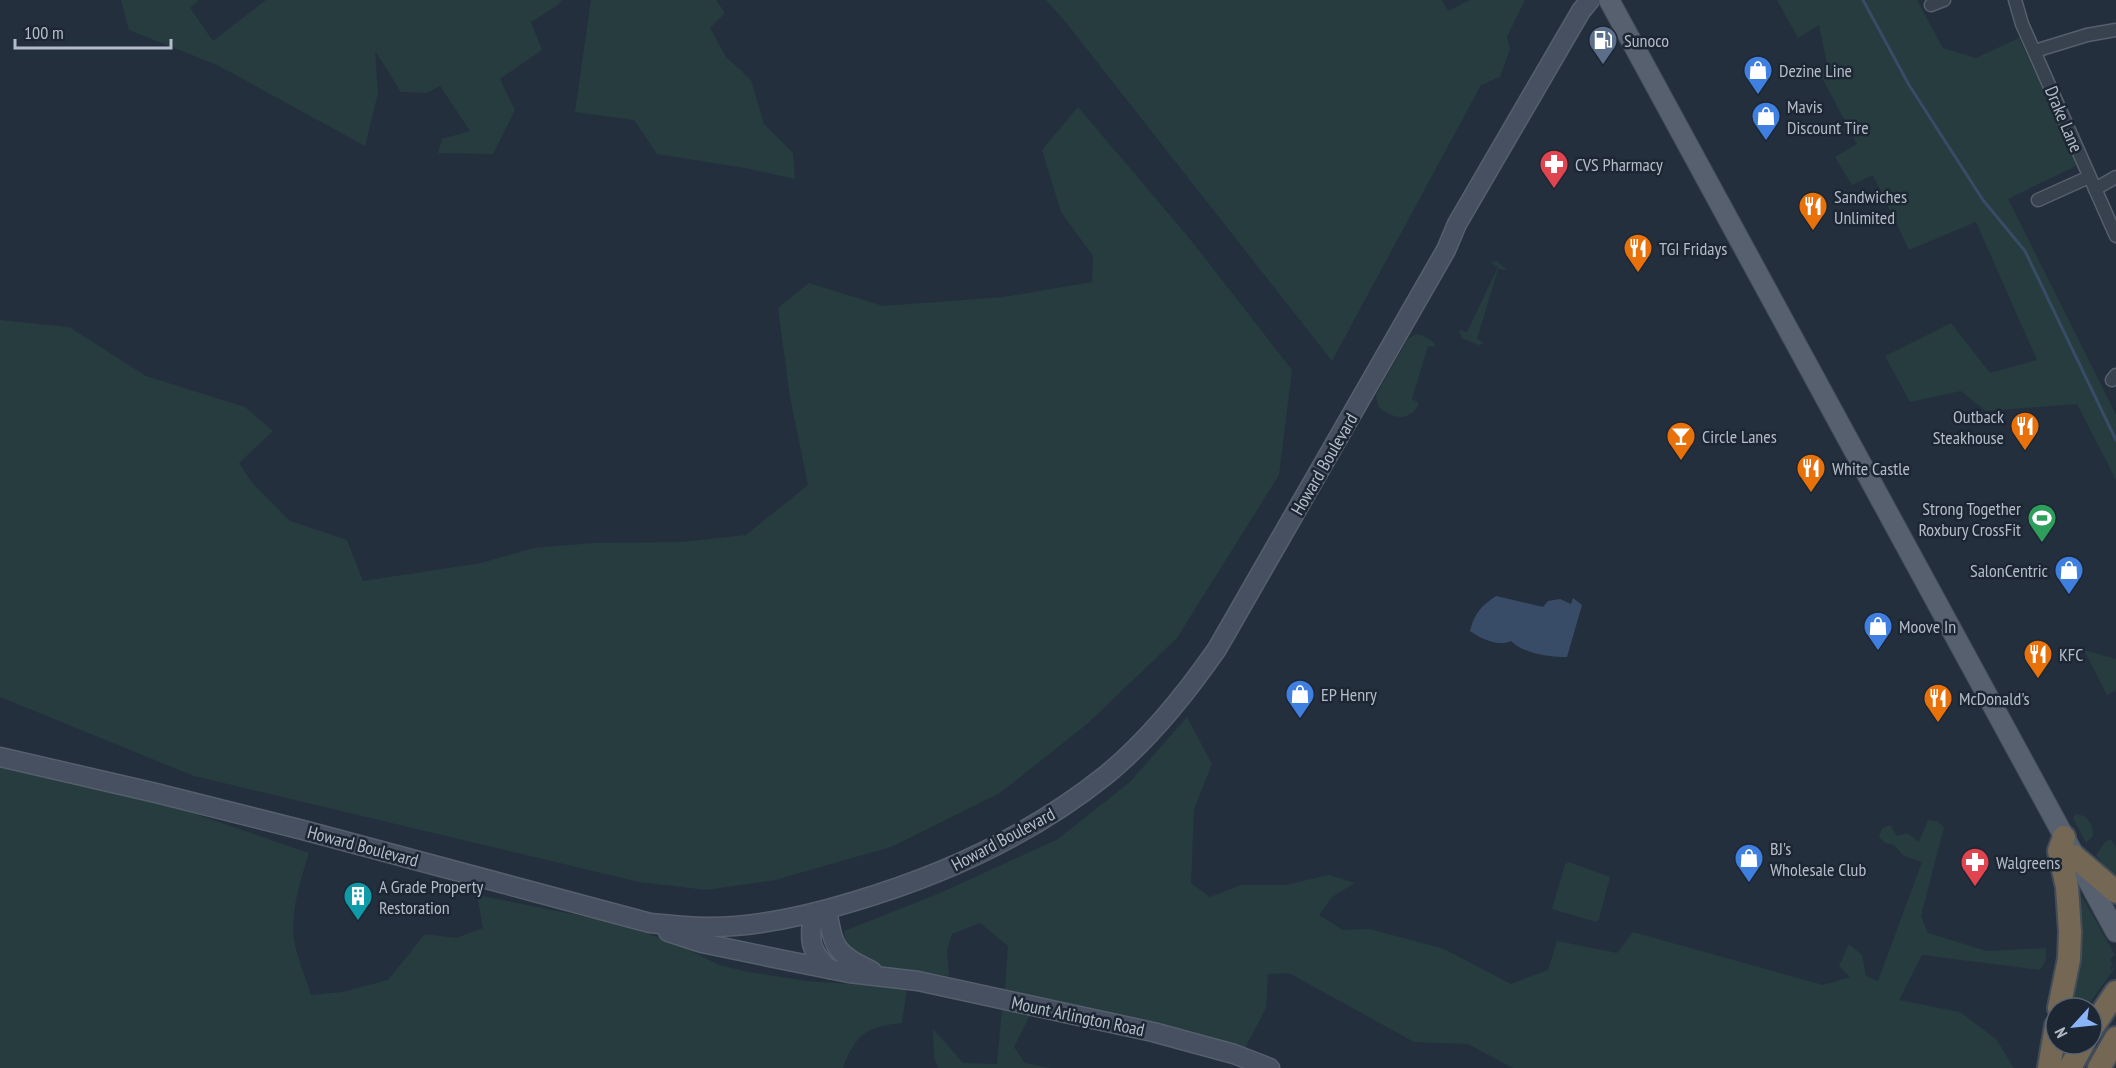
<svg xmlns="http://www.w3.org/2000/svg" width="2116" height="1068" font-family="'PT Sans Narrow',sans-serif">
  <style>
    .green { fill: #263c3f }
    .water { fill: #394c67 }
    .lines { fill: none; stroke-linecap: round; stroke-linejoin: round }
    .stream { stroke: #394c67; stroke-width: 3 }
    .street-casing { stroke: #565f6c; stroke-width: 15 }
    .secondary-casing { stroke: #565f6c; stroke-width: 21 }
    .primary-casing { stroke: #414a57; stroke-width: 22 }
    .highway-casing { stroke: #434c59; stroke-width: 26 }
    .street { stroke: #38414e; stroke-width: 12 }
    .secondary { stroke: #465061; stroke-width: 18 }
    .primary { stroke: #56606e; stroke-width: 20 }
    .highway { stroke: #746855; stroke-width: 22 }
    .labels { text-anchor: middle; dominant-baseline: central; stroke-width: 5; stroke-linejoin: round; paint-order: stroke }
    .poi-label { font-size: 18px; fill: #b4bcc9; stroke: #1d2633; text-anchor: start }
    .street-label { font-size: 18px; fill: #b4bcc9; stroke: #1d2633 }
  </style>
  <rect width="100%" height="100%" fill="#242f3e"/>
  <g class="green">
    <polygon points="121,0 199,0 190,8 213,41 266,0 562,0 558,5 531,22 542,50 500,79 515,110 493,154 438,153 442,139 470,131 440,86 426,93 401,92 375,51 378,93 365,146 217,65 129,30"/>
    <polygon points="591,0 716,0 725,13 710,28 726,57 751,80 764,124 793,153 795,179 745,168 657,154 634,120 575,112"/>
    <polygon points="1046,0 1442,0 1448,11 1470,0 1525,0 1507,37 1510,49 1500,77 1481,85 1332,361 1064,20"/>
    <polygon points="1777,0 1917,0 1943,48 1976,58 2019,38 2078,165 2008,199 2116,415 2116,480 2077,404 1986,411 1961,391 1910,402 1885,356 1951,323 1990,373 2037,360 1976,222 1909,250 1873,175 1852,185 1835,157 1857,144 1818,70 1827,64 1819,25 1798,38"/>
    <polygon points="1078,107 1190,239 1292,370 1279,475 1177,638 1087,724 1000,793 891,847 775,880 707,890 639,882 194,776 0,697 0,320 69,327 146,376 245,407 273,431 239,463 253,484 290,521 347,540 363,581 481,563 534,548 594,543 682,542 746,535 808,485 790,397 778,308 809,283 883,306 1004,297 1092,282 1093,256 1061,212 1042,150"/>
    <polygon points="1496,261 1506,269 1506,270 1498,269 1477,339 1484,343 1478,345 1462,338 1459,330 1467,332 1498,267 1491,263"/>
    <path d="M1416 334C1423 335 1434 340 1436 347L1428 346 1412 399 1419 403C1411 423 1391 419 1378 406L1376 395 1408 339Z"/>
    <polygon points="2084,650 2116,659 2116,690 2107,695"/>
    <polygon points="1187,717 1212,764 1194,809 1191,883 1210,897 1241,885 1285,885 1329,875 1355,883 1332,897 1319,915 1343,930 1370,929 1444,949 1511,984 1548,970 1557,941 1617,953 1633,932 1823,985 1850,977 1839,966 1849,944 1862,955 1866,976 1878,981 1922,862 1904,856 1894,845 1885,843 1879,837 1882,828 1890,825 1897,836 1907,833 1919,842 1928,820 1937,821 1944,827 1921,916 1928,933 1987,951 2046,948 2046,960 2040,970 1922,955 1899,1000 1960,1012 1996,1039 2014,1068 1513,1068 1468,1044 1414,1042 1289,973 1268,974 1266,1008 1244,1050 1005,990 1008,946 980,923 952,934 947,951 949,976 900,969 885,973 848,952 844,931 940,893 1058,839 1130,782"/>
    <path d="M0 765 160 802 309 853C300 882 289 915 295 945 299 962 306 979 311 995L342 992 388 980 425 934 456 938 483 928 477 895 612 922 678 944 719 965 749 972 807 981 907 988 902 1023C867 1026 855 1035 843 1068H0Z"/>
    <path d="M2076 814C2088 815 2093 824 2093 836L2086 843 2073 818Z"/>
    <polygon points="2111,839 2116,847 2116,882 2096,855 2105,842"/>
    <polygon points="1569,862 1610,877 1599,919 1596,922 1552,909 1565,864"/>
    <polygon points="2079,893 2085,902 2115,955 2110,959 2112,964 2111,968 2109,967 2111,970 2114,966 2114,969 2086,1008 2067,1008"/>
    <polygon points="1002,1008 1032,1011 1014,1047 1025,1063 1050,1068 939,1068 934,1058 933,1029 963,1063 997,1064"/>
  </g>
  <path class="water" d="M1496 596 1543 607 1548 601 1560 599 1571 604 1573 598 1582 605 1567 657C1551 657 1524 654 1511 641 1497 647 1482 639 1470 631 1474 614 1482 605 1496 596Z"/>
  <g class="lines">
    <polyline class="stream" points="1863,0 1909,85 1983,200 2025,251 2116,440"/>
    <g class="street-casing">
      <g id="street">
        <polyline points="2015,0 2022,24 2116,236"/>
        <polyline points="1931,5 1944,0"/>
        <polyline points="2035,51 2087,35 2116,30"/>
        <polyline points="2095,189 2116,177"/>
        <polyline points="2038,200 2089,177"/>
        <polyline points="2112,380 2116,375"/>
      </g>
    </g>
    <g class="secondary-casing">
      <g id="secondary">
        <path d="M0 757 156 793 303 830 650 923C670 925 689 927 709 927 757 927 806 916 852 902 944 875 1031 835 1106 775 1150 739 1185 695 1217 649L1446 250 1457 224 1581 11 1590 0"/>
        <path d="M827 910C834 949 835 953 872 971"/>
        <path d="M813 913C810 940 808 949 829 969"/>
        <polyline points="668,932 702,943 779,959 849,973 918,981 1153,1032 1234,1054 1270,1068"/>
      </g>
    </g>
    <g class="primary-casing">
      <polyline id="primary" points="1609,0 2116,932"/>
    </g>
    <g class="highway-casing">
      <g id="highway">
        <polyline points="2074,856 2116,892"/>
        <polyline points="2059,1008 2069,959 2070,932 2067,887 2059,851 2064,837"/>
        <polyline points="2092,1028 2116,992"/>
        <polyline points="2049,1068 2056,1026"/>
        <polyline points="2070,1068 2083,1044"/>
        <polyline points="2099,1068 2116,1038"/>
      </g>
    </g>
    <use href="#street" class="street"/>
    <use href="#secondary" class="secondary"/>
    <use href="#primary" class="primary"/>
    <use href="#highway" class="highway"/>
  </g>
  <defs>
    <g id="fuel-pin" transform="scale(1.5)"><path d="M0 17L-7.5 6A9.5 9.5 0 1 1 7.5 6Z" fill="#5c6f8a" stroke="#1d2633"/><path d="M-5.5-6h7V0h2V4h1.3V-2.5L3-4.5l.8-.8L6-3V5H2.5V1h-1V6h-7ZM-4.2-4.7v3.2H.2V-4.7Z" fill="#fff"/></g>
    <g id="shop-pin" transform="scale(1.5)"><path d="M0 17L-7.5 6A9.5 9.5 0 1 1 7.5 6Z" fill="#3f7fe0" stroke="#1d2633"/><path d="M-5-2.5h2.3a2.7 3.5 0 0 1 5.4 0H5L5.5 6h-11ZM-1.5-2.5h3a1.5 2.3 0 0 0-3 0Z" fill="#fff"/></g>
    <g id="pharmacy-pin" transform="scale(1.5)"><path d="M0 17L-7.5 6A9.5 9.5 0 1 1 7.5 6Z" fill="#e0444e" stroke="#1d2633"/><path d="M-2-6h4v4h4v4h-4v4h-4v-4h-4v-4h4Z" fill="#fff"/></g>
    <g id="restaurant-pin" transform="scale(1.5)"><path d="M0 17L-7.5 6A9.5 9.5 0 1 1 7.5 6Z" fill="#e8710a" stroke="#1d2633"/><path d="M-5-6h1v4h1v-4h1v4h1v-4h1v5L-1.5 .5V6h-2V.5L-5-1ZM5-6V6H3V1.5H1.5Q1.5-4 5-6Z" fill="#fff"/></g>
    <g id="bar-pin" transform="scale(1.5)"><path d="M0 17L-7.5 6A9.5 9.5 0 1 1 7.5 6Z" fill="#e8710a" stroke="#1d2633"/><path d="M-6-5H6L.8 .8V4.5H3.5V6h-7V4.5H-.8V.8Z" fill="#fff"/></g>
    <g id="stadium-pin" transform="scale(1.5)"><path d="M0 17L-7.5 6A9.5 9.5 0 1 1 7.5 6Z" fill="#2e9e5b" stroke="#1d2633"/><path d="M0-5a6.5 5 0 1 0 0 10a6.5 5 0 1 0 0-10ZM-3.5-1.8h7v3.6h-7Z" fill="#fff"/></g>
    <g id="building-pin" transform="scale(1.5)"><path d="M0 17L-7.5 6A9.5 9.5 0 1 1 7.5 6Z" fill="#0f9aa8" stroke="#1d2633"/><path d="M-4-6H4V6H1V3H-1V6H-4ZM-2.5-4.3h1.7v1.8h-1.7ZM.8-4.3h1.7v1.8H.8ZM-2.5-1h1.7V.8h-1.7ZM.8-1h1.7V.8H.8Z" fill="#fff"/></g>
  </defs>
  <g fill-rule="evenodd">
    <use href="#fuel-pin" x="1603" y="40"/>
    <use href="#shop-pin" x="1758" y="70"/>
    <use href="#shop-pin" x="1766" y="116"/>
    <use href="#pharmacy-pin" x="1554" y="164"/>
    <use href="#restaurant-pin" x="1813" y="206"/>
    <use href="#restaurant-pin" x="1638" y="248"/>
    <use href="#restaurant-pin" x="2025" y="426"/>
    <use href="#bar-pin" x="1681" y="436"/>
    <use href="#restaurant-pin" x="1811" y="468"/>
    <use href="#stadium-pin" x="2042" y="518"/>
    <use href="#shop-pin" x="2069" y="570"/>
    <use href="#shop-pin" x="1878" y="626"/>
    <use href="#restaurant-pin" x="2038" y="654"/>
    <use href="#shop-pin" x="1300" y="694"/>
    <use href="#restaurant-pin" x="1938" y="698"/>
    <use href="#shop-pin" x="1749" y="858"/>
    <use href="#pharmacy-pin" x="1975" y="862"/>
    <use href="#building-pin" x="358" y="896"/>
  </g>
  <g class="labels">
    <g class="poi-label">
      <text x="1624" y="40">Sunoco</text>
      <text x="1779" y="70">Dezine Line</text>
      <text x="1787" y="106">Mavis<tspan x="1787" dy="21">Discount Tire</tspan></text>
      <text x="1575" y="164">CVS Pharmacy</text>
      <text x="1834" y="196">Sandwiches<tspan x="1834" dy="21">Unlimited</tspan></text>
      <text x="1659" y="248">TGI Fridays</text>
      <text x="2004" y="416" text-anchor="end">Outback<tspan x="2004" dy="21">Steakhouse</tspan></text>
      <text x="1702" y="436">Circle Lanes</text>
      <text x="1832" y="468">White Castle</text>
      <text x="2021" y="508" text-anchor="end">Strong Together<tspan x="2021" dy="21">Roxbury CrossFit</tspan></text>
      <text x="2048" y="570" text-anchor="end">SalonCentric</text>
      <text x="1899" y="626">Moove In</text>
      <text x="2059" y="654">KFC</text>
      <text x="1321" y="694">EP Henry</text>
      <text x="1959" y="698">McDonald's</text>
      <text x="1770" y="848">BJ's<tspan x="1770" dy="21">Wholesale Club</tspan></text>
      <text x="1996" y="862">Walgreens</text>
      <text x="379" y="886">A Grade Property<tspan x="379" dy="21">Restoration</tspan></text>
    </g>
    <g class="street-label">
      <text transform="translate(2064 119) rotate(67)">Drake Lane</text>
      <text transform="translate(1324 464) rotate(-60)">Howard Boulevard</text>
      <text transform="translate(1003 839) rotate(-28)">Howard Boulevard</text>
      <text transform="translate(363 846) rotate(15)">Howard Boulevard</text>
      <text transform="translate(1078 1016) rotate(12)">Mount Arlington Road</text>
    </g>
  </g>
  <g transform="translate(2074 1026) rotate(243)"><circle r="28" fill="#1d2633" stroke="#59626f" stroke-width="1.5"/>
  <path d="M0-4.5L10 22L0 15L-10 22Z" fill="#8ab4f8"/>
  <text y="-9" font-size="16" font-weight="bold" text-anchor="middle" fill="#b4bcc9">N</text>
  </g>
  <path d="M15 39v9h156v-9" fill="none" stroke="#b4bcc9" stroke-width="3"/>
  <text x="24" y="39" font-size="18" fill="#b4bcc9" stroke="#1d2633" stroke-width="4.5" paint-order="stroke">100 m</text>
</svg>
